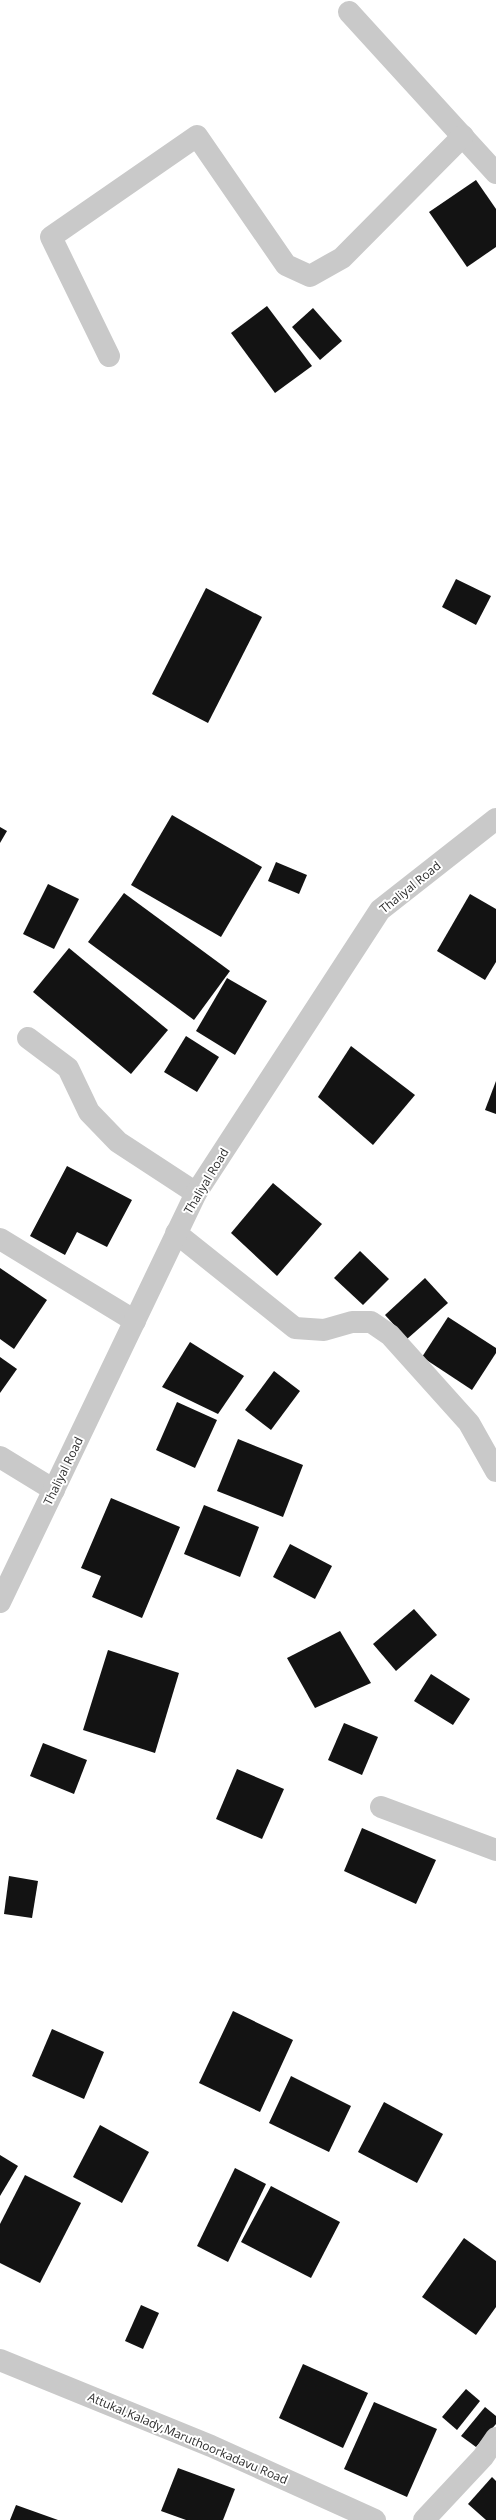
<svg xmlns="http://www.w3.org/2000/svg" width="496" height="2520" font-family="'Open Sans',sans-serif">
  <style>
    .building { fill: #131313 }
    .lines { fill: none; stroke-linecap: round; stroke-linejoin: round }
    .minor { stroke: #c9c9c9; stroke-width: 22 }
    .tertiary { stroke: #c9c9c9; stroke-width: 22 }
    .labels { text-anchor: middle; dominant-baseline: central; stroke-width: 4; stroke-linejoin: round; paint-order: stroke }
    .street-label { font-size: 12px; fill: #2c2c2c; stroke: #fff }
  </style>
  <rect width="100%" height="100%" fill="#fff"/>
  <g class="building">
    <polygon points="476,180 496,209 496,247 467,267 429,212"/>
    <polygon points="267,306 312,366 275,393 231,333"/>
    <polygon points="313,308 342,341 320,360 292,327"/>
    <polygon points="456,579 491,596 476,625 442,607"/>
    <polygon points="206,588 262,617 208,723 152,694"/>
    <polygon points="172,815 262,867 221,937 131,885"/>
    <polygon points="0,827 7,831 0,843"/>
    <polygon points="276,862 307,875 299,894 268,881"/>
    <polygon points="48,884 79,899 54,949 23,934"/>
    <polygon points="124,893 230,971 194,1020 88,942"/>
    <polygon points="470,894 496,909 496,962 485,980 437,951"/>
    <polygon points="69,948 168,1030 131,1074 33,992"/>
    <polygon points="227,978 267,1001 235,1055 196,1031"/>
    <polygon points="186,1036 219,1057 197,1092 164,1072"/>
    <polygon points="351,1046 415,1095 373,1145 318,1097"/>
    <polygon points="496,1081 496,1114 485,1110"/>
    <polygon points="67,1166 132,1200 107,1247 77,1232 65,1255 30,1236"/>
    <polygon points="273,1183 322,1224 277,1276 231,1233"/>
    <polygon points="360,1251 389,1279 363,1305 334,1278"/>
    <polygon points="0,1268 47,1300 14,1349 0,1339"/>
    <polygon points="425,1278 448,1303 407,1339 385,1315"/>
    <polygon points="448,1317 496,1348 496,1353 472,1390 422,1357"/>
    <polygon points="190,1342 244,1376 218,1414 162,1387"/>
    <polygon points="0,1357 17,1369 0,1393"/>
    <polygon points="274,1371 300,1391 271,1430 245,1410"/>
    <polygon points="177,1402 217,1420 195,1468 156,1450"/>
    <polygon points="238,1439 303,1465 283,1517 217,1491"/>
    <polygon points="111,1498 180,1527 142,1618 92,1597 101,1576 81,1568"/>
    <polygon points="204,1505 259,1527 240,1577 184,1554"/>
    <polygon points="290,1544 332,1566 315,1599 273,1577"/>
    <polygon points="414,1609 437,1635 396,1671 373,1644"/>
    <polygon points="340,1631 371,1683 315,1708 287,1658"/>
    <polygon points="108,1650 179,1673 155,1753 83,1730"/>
    <polygon points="431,1674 470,1699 453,1725 414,1701"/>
    <polygon points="344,1723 378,1737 362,1775 328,1760"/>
    <polygon points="43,1743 87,1760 74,1794 30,1776"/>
    <polygon points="237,1769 284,1789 262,1839 216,1819"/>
    <polygon points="362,1828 436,1860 416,1904 344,1871"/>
    <polygon points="9,1876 38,1881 32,1918 4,1914"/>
    <polygon points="233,2011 293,2040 260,2112 199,2083"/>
    <polygon points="52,2029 104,2052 84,2099 32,2076"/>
    <polygon points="291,2076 351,2106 329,2152 269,2123"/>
    <polygon points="384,2102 443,2134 417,2183 358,2152"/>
    <polygon points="100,2125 149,2152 122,2203 73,2177"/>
    <polygon points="0,2155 18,2166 0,2196"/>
    <polygon points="235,2168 266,2184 228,2262 197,2246"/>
    <polygon points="25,2175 81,2203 40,2283 0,2263 0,2224"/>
    <polygon points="271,2186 340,2222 311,2278 241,2242"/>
    <polygon points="464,2238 496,2261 496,2307 476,2335 422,2297"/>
    <polygon points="141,2305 159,2313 143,2349 125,2341"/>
    <polygon points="303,2364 368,2393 343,2448 279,2418"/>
    <polygon points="466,2389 480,2401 457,2430 442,2417"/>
    <polygon points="374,2402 437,2429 407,2497 344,2469"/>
    <polygon points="485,2407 496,2416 496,2424 476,2447 461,2436"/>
    <polygon points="178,2468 235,2489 223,2520 186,2520 161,2511"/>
    <polygon points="492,2477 496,2481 496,2520 486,2520 468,2504"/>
    <polygon points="16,2505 58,2520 10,2520"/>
  </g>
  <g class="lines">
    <g class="minor">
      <polyline points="349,12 496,173"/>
      <polyline points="109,356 51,237 197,136 286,265 310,276 342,258 463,136"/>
      <polyline points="28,1038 68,1068 89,1112 118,1142 196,1193"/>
      <polyline points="176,1233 295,1328 324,1330 352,1322 371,1322 390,1335 469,1423 496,1471"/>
      <polyline points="0,1239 135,1321"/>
      <polyline points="0,1457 54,1490"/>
      <polyline points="381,1807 496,1850"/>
      <polyline points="424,2520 483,2457 496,2438"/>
    </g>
    <g class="tertiary">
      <polyline points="0,1602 196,1193 380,910 496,819"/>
      <polyline points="0,2360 211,2446 375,2520"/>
    </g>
  </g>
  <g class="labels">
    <g class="street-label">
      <text transform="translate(410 887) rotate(-39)">Thaliyal Road</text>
      <text transform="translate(206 1181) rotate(-59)">Thaliyal Road</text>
      <text transform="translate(63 1471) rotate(-64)">Thaliyal Road</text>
      <text transform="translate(188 2438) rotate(23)">Attukal,Kalady,Maruthoorkadavu Road</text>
    </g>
  </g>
</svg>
